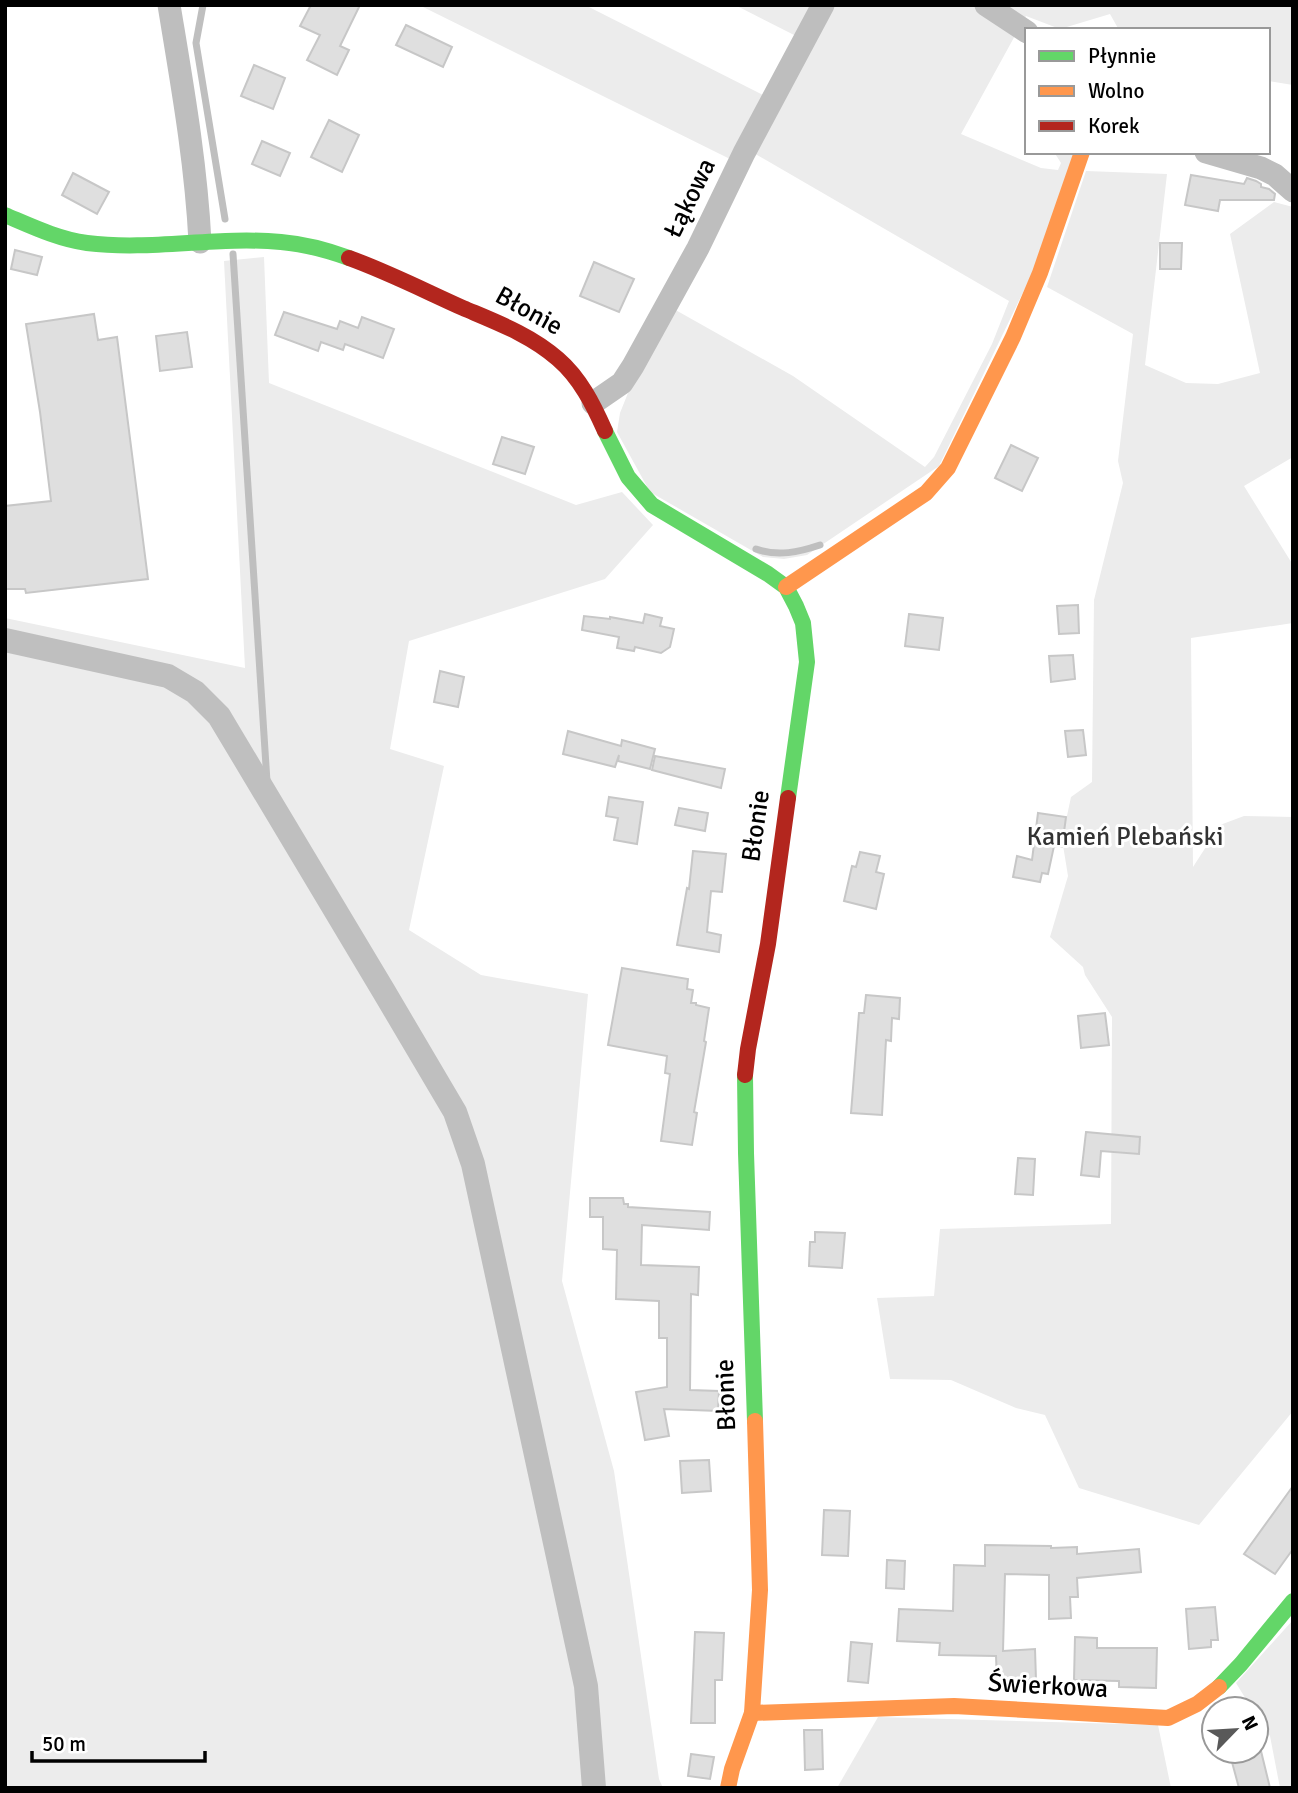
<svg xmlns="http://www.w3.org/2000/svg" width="1298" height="1793" font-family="Signika,sans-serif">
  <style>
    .green { fill: #ececec }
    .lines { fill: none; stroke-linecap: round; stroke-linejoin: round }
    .stream { stroke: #bfbfbf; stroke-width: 7 }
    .canal { stroke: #bfbfbf; stroke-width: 24 }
    .building { fill: #dfdfdf; stroke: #c7c7c7; stroke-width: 2 }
    .street { stroke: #bebebe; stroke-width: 23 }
    .fast { stroke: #63d668; stroke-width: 16 }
    .slow { stroke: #ff974d; stroke-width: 16 }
    .jam { stroke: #b3261e; stroke-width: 16 }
    .labels { text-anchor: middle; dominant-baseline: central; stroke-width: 6; stroke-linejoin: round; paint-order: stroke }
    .street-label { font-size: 26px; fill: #000; stroke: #fff }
    .park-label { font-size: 26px; fill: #333; stroke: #fff }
  </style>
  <rect width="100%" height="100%" fill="#fff"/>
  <g class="green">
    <polygon points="419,5 585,5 765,96 732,160"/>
    <polygon points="735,5 810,5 798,37"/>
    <polygon points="830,5 975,5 1017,32 961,134 1041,168 1058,170 1061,163 1054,152 1074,152 1044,249 939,466 807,555 784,559 763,557 650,492 617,432 620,413 628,393 672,308 793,376 925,467 934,457 992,344 1009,301 752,152"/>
    <polygon points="999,5 1293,5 1293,85 1268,81 1268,30 1119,30 1110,14 1060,29 1026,16 1023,21"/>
    <polygon points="1086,171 1167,174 1145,365 1186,383 1218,384 1260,373 1230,234 1274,202 1293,207 1293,457 1244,486 1293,565 1293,623 1191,638 1193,867 1220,825 1244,816 1293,817 1293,1411 1199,1525 1079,1488 1045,1415 1016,1408 951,1380 890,1379 877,1298 934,1296 940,1229 1111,1224 1112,1017 1085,975 1083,967 1050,937 1068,876 1062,839 1071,797 1092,782 1094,600 1123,483 1118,461 1133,334 1047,287"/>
    <polygon points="264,257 269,383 576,505 622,492 653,525 605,579 409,641 390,749 444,766 409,930 481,975 588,994 562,1281 614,1471 659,1779 663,1788 5,1788 5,618 245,668 224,261"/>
    <polygon points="1293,1620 1293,1788 1280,1788 1270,1736 1256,1715 1256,1709 1252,1709 1236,1683"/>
    <polygon points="878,1717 1158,1725 1171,1788 837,1788"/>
  </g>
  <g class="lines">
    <g class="stream">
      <polyline points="203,5 196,43 225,219"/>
      <polyline points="233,254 268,797"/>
      <path d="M756 549C778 557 799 552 820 545"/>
    </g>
    <polyline class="canal" points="5,640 168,676 195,692 219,716 383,990 455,1112 473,1164 586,1686 594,1788"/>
  </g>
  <g class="building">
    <polygon points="311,5 360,5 340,46 349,50 337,75 307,60 320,35 300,26"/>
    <polygon points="406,25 452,47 443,67 396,45"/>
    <polygon points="254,65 285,78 273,109 241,96"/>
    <polygon points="329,120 359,135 342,172 311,157"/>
    <polygon points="262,141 290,153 280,176 252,164"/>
    <polygon points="73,173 109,192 97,214 62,195"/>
    <polygon points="1191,175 1244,184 1247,178 1256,181 1261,184 1261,187 1269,189 1275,194 1274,200 1220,200 1218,211 1185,205"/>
    <polygon points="1160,243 1182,243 1181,269 1160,269"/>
    <polygon points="15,250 42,257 37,275 11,269"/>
    <polygon points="594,262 634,279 619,312 580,296"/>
    <polygon points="284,312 337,329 340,321 358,328 362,317 394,329 383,358 345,344 343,350 321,342 318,351 275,335"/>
    <polygon points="94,314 98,340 117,337 148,579 26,593 25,589 5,589 5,506 51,501 40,412 26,324"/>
    <polygon points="187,332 192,367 160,371 156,336"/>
    <polygon points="502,437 534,447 525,474 493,464"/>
    <polygon points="1011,445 1038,458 1022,491 995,478"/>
    <polygon points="1078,605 1079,633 1059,634 1057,606"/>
    <polygon points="645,614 662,618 660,626 674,629 670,647 661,653 635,647 634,651 617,648 619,637 582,630 584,616 610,619 610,617 643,623"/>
    <polygon points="909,614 943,618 939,650 905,646"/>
    <polygon points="1073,655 1075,679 1051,682 1049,656"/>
    <polygon points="440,671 464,677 458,707 434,702"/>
    <polygon points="1083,730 1086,755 1068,757 1065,731"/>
    <polygon points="568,731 621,746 622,740 655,749 650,769 618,761 619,755 615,767 563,754"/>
    <polygon points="655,756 725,769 721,788 652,770"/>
    <polygon points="609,797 643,802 637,844 614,840 618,818 606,816"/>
    <polygon points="679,808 708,813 705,831 675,825"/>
    <polygon points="1038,813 1066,817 1062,847 1054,846 1048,874 1042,873 1040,882 1013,877 1017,856 1032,860"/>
    <polygon points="693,851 726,854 722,892 711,891 707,932 721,935 719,952 677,945 687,888 689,889"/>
    <polygon points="860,852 880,856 876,872 884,874 876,909 844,901 852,866 856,867"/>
    <polygon points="622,968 688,979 687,989 693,990 691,1003 696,1003 696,1005 709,1008 704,1041 706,1042 694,1112 697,1113 692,1145 661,1141 670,1074 665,1073 667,1056 608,1045"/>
    <polygon points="866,995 900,998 899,1019 892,1018 891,1041 886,1040 882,1115 851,1113 859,1013 864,1013"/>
    <polygon points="1105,1013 1109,1045 1081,1048 1078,1016"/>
    <polygon points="1086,1132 1140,1137 1139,1154 1101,1151 1099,1177 1081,1175"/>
    <polygon points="1018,1158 1035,1159 1033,1195 1015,1194"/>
    <polygon points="590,1198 623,1198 624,1204 628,1204 628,1207 710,1212 709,1230 642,1225 641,1265 699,1267 698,1295 691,1294 690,1390 719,1391 718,1411 664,1409 669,1436 645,1440 636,1392 667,1387 667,1338 659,1338 659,1301 616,1299 617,1250 603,1249 603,1217 590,1217"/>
    <polygon points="815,1232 845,1233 842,1268 809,1266 810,1242 815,1242"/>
    <polygon points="709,1460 711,1491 682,1493 680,1461"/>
    <polygon points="1293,1486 1293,1549 1275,1574 1244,1554"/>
    <polygon points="824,1510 850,1511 848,1556 822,1555"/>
    <polygon points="985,1545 1051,1546 1051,1548 1077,1547 1077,1554 1139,1549 1141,1572 1077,1578 1078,1597 1070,1597 1071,1618 1049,1619 1049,1575 1005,1574 1003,1651 1035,1649 1036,1680 997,1682 996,1656 939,1655 940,1643 897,1641 899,1609 953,1611 954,1565 985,1566"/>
    <polygon points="887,1560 905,1561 904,1589 886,1588"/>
    <polygon points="1215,1607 1218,1640 1211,1640 1211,1647 1189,1649 1186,1609"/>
    <polygon points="695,1632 724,1633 722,1680 715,1680 715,1723 691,1723"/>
    <polygon points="1075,1637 1097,1638 1097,1648 1157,1648 1156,1688 1119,1687 1119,1681 1074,1680"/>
    <polygon points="851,1642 872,1644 868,1683 848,1681"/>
    <polygon points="804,1730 822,1730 823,1769 805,1770"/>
    <polygon points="1229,1751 1261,1751 1270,1788 1239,1788"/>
    <polygon points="691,1754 714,1757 710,1779 688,1776"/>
  </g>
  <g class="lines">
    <g class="street">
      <path d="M169 5C182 84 196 162 200 242"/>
      <polyline points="986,5 1027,32"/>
      <polyline points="1206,152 1261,168 1275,175 1293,191"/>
      <polyline points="593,403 622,383 633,366 698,248 744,153 823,5"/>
    </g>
    <g class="fast">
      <path d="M5 215C31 226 58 239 87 243 151 251 216 236 281 242 304 244 327 250 349 258"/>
      <polyline points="605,431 628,477 652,505 768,574 786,587 796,606 803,623 807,662 788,798"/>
      <polyline points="745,1075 746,1153 755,1421"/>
      <polyline points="1219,1687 1241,1664 1293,1601"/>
    </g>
    <g class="slow">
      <polyline points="786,587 926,493 948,468 1013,337 1040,273 1082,152"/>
      <polyline points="752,1713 954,1706 1168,1718 1197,1704 1219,1687"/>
      <polyline points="728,1788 732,1769 752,1713 760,1590 755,1421"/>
    </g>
    <g class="jam">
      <path d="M349 258C388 272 425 291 463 308 496 322 531 335 558 359 580 378 593 404 605 431"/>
      <polyline points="745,1075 748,1049 768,944 788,798"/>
    </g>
  </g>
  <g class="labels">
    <g class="street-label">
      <text transform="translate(690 198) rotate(-64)">Łąkowa</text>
      <text transform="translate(529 311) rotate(29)">Błonie</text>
      <text transform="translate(756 826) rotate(-82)">Błonie</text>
      <text transform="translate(726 1395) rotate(-92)">Błonie</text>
      <text transform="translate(1048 1686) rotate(3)">Świerkowa</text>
    </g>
    <g class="park-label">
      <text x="1125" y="837">Kamień Plebański</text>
    </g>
  </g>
  <rect width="1298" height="1793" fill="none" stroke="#000000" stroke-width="14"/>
  <rect x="1025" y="28" width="245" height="126" fill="#ffffff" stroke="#999999" stroke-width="2"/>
  <rect x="1039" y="51" width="35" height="10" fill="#63d668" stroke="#999999" stroke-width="2"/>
  <text x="1088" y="63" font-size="21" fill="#000000">Płynnie</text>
  <rect x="1039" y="86" width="35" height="10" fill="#ff974d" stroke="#999999" stroke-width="2"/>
  <text x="1088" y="98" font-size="21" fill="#000000">Wolno</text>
  <rect x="1039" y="121" width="35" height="10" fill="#b3261e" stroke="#999999" stroke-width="2"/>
  <text x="1088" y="133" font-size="21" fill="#000000">Korek</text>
  <g transform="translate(1235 1730) rotate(65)"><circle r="33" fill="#ffffff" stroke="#999999" stroke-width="2"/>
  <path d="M0-5L12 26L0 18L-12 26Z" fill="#595959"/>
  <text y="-10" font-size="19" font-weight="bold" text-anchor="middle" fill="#000000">N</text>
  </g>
  <path d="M32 1751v10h173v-10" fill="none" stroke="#000000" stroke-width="3.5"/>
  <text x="42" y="1751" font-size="21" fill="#000000" stroke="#ffffff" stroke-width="5" paint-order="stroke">50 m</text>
</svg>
